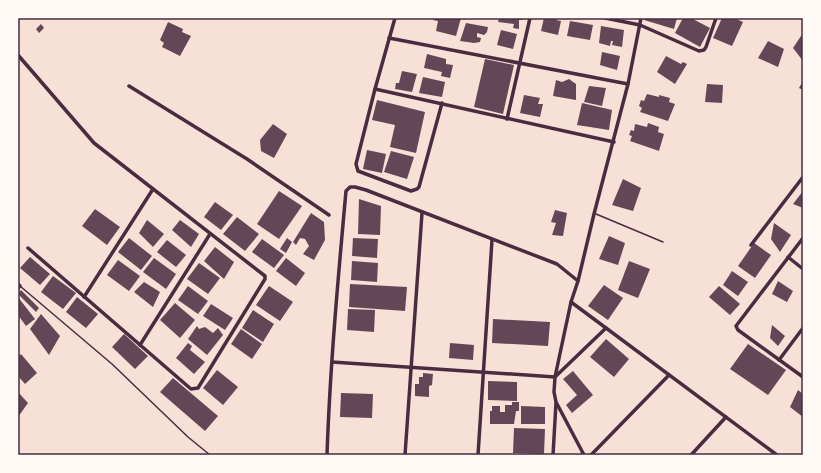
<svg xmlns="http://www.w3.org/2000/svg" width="821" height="473" font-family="Manrope,sans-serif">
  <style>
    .building { fill: #644757 }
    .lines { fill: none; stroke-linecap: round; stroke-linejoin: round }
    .service { stroke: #4a2c40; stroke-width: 1.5 }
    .minor { stroke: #4a2c40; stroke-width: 3.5 }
    .neatline { fill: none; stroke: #4a2c40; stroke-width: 1.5 }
  </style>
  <rect width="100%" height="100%" fill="#f7e1d7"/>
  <g class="building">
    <polygon points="434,18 461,18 456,36 436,31 438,21 433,20"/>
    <polygon points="499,18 522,18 522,20 519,20 519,29 513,28 514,24 498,22"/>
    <polygon points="544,18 556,18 556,20 561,21 558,35 541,31"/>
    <polygon points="645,18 677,18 674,29 644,20"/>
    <polygon points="683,18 691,18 710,28 700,47 675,33"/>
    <polygon points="722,18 734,18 743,22 732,46 713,38"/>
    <polygon points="570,21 593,25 590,40 567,36"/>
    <polygon points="168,22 183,29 182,32 191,36 180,56 162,47 164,43 160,40"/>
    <polygon points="466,23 488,27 487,32 484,35 477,33 477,37 481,38 480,42 474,43 460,41"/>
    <polygon points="41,24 44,28 39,33 36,29"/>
    <polygon points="601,26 624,30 622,47 612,45 613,41 611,41 610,46 599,43"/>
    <polygon points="501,30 517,34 513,49 497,45"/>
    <polygon points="803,33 803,61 793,48"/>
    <polygon points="768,41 784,49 778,67 758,58"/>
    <polygon points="602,52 620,56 617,70 600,65"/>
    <polygon points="427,54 446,59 446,64 453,65 450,78 441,76 442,72 424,68"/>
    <polygon points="666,56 681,64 683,62 687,64 675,84 657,72"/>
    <polygon points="485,59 514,65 503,114 474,107"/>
    <polygon points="402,71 417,74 412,92 395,89 396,83 399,83"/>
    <polygon points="423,77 445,82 442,97 419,93"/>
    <polygon points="569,79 576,84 576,100 553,96 556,80 562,82"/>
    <polygon points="803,81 803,90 799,88"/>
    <polygon points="707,84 723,85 722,103 705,102"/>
    <polygon points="589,86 606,88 602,106 584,102"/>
    <polygon points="647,94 659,97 659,95 670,98 669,102 675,104 668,121 640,112 642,108 639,106 641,100 644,101"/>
    <polygon points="524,95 540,98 538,104 543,104 540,117 520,113"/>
    <polygon points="377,100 425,112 416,153 390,147 395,125 372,120"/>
    <polygon points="582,103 612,110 609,130 577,125"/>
    <polygon points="648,123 659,127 658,132 664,134 659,151 630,141 632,136 629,135 631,130 634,131 635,124 647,127"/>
    <polygon points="273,124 287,134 274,158 261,151 260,140"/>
    <polygon points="367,150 386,154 382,173 363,169"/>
    <polygon points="391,151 414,157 407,179 384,172"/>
    <polygon points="623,179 641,188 633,211 612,205"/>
    <polygon points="279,191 302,206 279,239 257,224"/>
    <polygon points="803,191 803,208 793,204"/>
    <polygon points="359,199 381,206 380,235 358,234"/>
    <polygon points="215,202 233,215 221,230 204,217"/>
    <polygon points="95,209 120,227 107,245 82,226"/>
    <polygon points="555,210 567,213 563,236 552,235 556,223 551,222"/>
    <polygon points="311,213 324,222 325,240 314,260 303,254 309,246 305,239 300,238 296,245 293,242"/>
    <polygon points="237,217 259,234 245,251 223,234"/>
    <polygon points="147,220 164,234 153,247 139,233"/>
    <polygon points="180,220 199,234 191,247 172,230"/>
    <polygon points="774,223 791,235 780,252 771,239"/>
    <polygon points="609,236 625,243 618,265 599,259"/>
    <polygon points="129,238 152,256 141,270 118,252"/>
    <polygon points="287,238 292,242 286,253 280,249"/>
    <polygon points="353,238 378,239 377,258 352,256"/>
    <polygon points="262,239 284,255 274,268 252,252"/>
    <polygon points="167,240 186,255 176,267 157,252"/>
    <polygon points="754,243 771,255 755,278 738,266"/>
    <polygon points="215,247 234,262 224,279 204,261"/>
    <polygon points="30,257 50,274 40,285 20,268"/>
    <polygon points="154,258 176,274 166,289 143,272"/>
    <polygon points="286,258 305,273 296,286 276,271"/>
    <polygon points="118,260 140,276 129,291 107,275"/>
    <polygon points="352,261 378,263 377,282 351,280"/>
    <polygon points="629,261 650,269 638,298 618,290"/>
    <polygon points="199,263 220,278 208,294 187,279"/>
    <polygon points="732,271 748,282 738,296 723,285"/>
    <polygon points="53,276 76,293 63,309 41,292"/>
    <polygon points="778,281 793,291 787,302 772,294"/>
    <polygon points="144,282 160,292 153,307 134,292"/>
    <polygon points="350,284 407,287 405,311 349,307"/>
    <polygon points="604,285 623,298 608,320 588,306"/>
    <polygon points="188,286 208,301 198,314 178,300"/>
    <polygon points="269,286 293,302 280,321 256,305"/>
    <polygon points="719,286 740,304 730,315 709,297"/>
    <polygon points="21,290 39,308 36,312 18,294"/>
    <polygon points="18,297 35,319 26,326 18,315"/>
    <polygon points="77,297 98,314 86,328 66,312"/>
    <polygon points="175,303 195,320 180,338 160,320"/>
    <polygon points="211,304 233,318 225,330 203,316"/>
    <polygon points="348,309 375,310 374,332 347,330"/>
    <polygon points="253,310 274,324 263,342 242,328"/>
    <polygon points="41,314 60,336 49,355 30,329"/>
    <polygon points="493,319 550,322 548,346 492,343"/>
    <polygon points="772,325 785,336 778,346 770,338"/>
    <polygon points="197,326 199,329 205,327 213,333 218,328 223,335 207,355 188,339"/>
    <polygon points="241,329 262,344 252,359 231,344"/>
    <polygon points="124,334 148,356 135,369 112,347"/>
    <polygon points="606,339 629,359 614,377 590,357"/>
    <polygon points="188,343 192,346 190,350 205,362 194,374 176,358"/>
    <polygon points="450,343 474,345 473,360 449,358"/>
    <polygon points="748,344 786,370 768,395 730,369"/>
    <polygon points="21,354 37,373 25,384 18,376 18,357"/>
    <polygon points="217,370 238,387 223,405 203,388"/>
    <polygon points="573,371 593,395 572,413 566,405 577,395 563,379"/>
    <polygon points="423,373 433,374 432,385 429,386 429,397 415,396 415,384 419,384 419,377 423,377"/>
    <polygon points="173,378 218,416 205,431 160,392"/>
    <polygon points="488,381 517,382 517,401 488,400"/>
    <polygon points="798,390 803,394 803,417 790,407"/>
    <polygon points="18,392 28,403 18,417"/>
    <polygon points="341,393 373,394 372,418 340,417"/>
    <polygon points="512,402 519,402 519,411 516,411 514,424 490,424 490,411 492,411 492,406 500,406 500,412 505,412 505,405 512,405"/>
    <polygon points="521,406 545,407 545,424 521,424"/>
    <polygon points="514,428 545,429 544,454 513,453"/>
  </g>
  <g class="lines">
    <g class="service">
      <polyline points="596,214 663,242"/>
      <polyline points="20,286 112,364 188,437 210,455"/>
    </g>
    <g class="minor">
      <polyline points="395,18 375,89 356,164 358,171 411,191 417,189 419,187 442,103"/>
      <polyline points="605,18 640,25 699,51 704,50 706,47 716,18"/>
      <polyline points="389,38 628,84"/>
      <polyline points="18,55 94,143 265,276 265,279 198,388 191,389 28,248"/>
      <polyline points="129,86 247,159 329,215"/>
      <polyline points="375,89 614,142"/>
      <polyline points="507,119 530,18"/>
      <polyline points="803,238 736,326 738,330 803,377"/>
      <polyline points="751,245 803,177"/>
      <polyline points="788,257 803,269"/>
      <polyline points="18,284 20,286 18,288"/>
      <polyline points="84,297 153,189"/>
      <polyline points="571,302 777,455"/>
      <polyline points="140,345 210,234"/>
      <polyline points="779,360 803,328"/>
      <polyline points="332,362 555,377 606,328"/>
      <path d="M327 455C330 367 338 279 346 191L350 187H355L366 190 557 264 578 281"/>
      <polyline points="405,455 422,213"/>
      <polyline points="478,455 492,240"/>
      <polyline points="553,455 556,403"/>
      <polyline points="584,455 556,402 554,392 555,377 571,302 578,281 594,214 628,84 641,18"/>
      <polyline points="591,455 669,375"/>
      <polyline points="691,455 726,417"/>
    </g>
  </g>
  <rect width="821" height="473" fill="none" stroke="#fffaf5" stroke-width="38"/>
  <rect x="19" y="19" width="783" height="435" class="neatline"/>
</svg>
